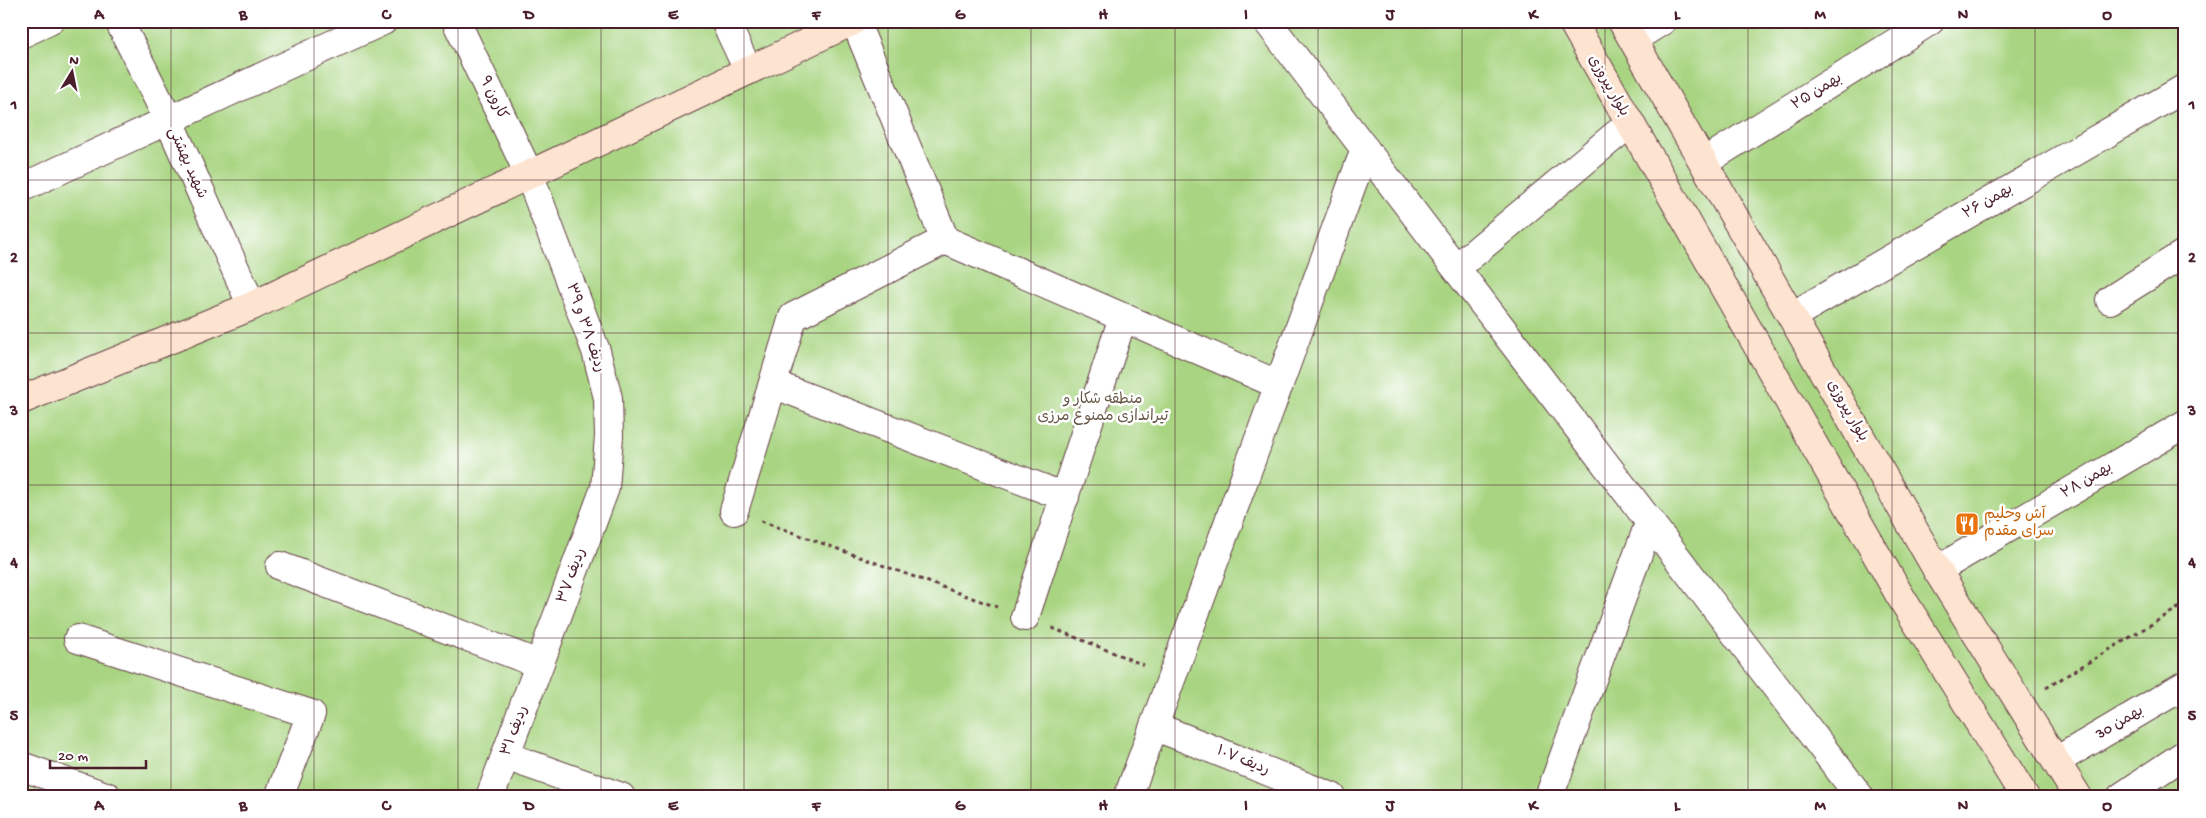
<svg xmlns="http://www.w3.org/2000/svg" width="2206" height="818" font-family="'Gochi Hand','Playpen Sans Arabic',sans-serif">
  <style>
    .green { fill: #a9d582; stroke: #7a7a56 }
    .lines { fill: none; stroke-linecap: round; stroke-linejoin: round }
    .minor-casing { stroke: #643d44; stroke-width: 30 }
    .tertiary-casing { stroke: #643d44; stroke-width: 30 }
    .secondary-casing { stroke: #643d44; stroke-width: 30 }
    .path { stroke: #643d44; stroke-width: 3; stroke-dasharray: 4 4; stroke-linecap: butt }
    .minor { stroke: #fff; stroke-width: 28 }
    .tertiary { stroke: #fff; stroke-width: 28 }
    .secondary { stroke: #fde4d0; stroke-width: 28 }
    .grid { fill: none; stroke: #4a1f2b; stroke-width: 1; stroke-opacity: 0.55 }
    .labels { text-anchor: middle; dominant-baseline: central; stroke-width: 5; stroke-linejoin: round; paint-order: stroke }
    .street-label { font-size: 15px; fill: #4a1f2b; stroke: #fff }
    .park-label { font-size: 15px; fill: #665645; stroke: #fff }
    .food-label { font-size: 15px; fill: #c56008; stroke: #fff; text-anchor: start }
    .neatline { fill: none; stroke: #4a1f2b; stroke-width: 2 }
    .grid-label { font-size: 16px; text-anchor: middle; font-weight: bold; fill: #4a1f2b }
  </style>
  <rect width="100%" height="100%" fill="#fff"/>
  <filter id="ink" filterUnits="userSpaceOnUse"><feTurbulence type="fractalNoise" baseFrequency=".02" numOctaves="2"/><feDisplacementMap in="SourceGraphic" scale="10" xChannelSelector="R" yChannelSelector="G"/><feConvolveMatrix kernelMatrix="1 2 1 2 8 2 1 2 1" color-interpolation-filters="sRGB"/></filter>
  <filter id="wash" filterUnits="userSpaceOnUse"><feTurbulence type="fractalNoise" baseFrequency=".0096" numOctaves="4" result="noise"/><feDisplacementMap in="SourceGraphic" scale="20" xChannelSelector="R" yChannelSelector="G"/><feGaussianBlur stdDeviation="1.12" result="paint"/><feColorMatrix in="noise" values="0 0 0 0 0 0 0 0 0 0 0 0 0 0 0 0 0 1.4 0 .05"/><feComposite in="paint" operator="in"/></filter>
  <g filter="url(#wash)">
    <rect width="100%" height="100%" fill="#f6e9d4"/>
    <rect class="green" x="21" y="21" width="2164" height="776"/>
  </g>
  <g filter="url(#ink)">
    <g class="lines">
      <g class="minor-casing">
        <g id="minor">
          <polyline points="456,21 529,174"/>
          <polyline points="725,21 748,70"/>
          <polyline points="855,21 945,240 1279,385"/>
          <polyline points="1267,21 1860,797"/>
          <polyline points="21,34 49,21"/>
          <polyline points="1633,39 1662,21"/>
          <polyline points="1704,162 1930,21"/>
          <polyline points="21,188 383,21"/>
          <polyline points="1456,268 1630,123"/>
          <polyline points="2110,300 2185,253"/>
          <polyline points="1792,316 2185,88"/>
          <polyline points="773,384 1065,497"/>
          <polyline points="734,511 793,317 945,240"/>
          <polyline points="280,566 539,664"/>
          <polyline points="1937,570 2185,424"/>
          <polyline points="1025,617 1123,317"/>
          <polyline points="78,639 311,714 279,797"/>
          <polyline points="1154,726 1332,797"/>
          <polyline points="506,756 621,797"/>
          <polyline points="2056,761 2185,685"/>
          <polyline points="21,766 108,797"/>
          <polyline points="1128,797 1365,149"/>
          <polyline points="1549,797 1650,521"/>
          <polyline points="2121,797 2185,754"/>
        </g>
      </g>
      <g class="tertiary-casing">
        <g id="tertiary">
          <polyline points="119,21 168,119 252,306"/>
          <polyline points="490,797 605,488 609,436 608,398 596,351 529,174"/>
        </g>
      </g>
      <g class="secondary-casing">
        <g id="secondary">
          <polyline points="1572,21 1899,594 2025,797"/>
          <polyline points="1622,21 1937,570 2078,797"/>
          <polyline points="21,400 252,306 853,21"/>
        </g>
      </g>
      <g class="path">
        <polyline points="761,521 997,607"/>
        <polyline points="1052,628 1144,665"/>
        <polyline points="2046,688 2185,604"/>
      </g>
      <use href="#minor" class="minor"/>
      <use href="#tertiary" class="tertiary"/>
      <use href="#secondary" class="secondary"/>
    </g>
  </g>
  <path class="grid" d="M171 21V797M314 21V797M458 21V797M601 21V797M744 21V797M888 21V797M1031 21V797M1175 21V797M1318 21V797M1462 21V797M1605 21V797M1748 21V797M1892 21V797M2035 21V797M21 180H2185M21 333H2185M21 485H2185M21 638H2185"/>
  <defs>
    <g id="restaurant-square" transform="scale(1.25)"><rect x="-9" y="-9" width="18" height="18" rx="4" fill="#e8710a" stroke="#fff"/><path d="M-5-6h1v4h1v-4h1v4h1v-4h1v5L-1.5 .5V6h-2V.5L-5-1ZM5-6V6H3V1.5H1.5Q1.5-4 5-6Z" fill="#fff"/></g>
  </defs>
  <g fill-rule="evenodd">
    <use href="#restaurant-square" x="1967" y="524"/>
  </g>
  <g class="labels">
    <g class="street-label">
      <text transform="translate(1608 86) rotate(60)">بلوار پیروزی</text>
      <text transform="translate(1817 92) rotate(-32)">بهمن ۲۵</text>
      <text transform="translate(493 98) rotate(64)">کارون ۹</text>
      <text transform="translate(187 163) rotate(66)">شهید بهشتی</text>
      <text transform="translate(1988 202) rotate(-30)">بهمن ۲۶</text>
      <text transform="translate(585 328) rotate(71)">ردیف ۳۸ و ۳۹</text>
      <text transform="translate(1847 411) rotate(60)">بلوار پیروزی</text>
      <text transform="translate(2087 481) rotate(-31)">بهمن ۲۸</text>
      <text transform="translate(572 576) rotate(-70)">ردیف ۳۷</text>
      <text transform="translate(2120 723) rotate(-30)">بهمن 30</text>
      <text transform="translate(515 731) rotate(-70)">ردیف ۳۱</text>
      <text transform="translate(1243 761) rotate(22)">ردیف ۱۰۷</text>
    </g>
    <g class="park-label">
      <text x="1103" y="400">منطقه شکار و<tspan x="1103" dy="17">تیراندازی ممنوع مرزی</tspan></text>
    </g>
    <g class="food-label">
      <text x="1984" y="515">آش وحلیم<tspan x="1984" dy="17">سرای مقدم</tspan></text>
    </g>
  </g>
  <rect width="2206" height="818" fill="none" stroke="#fff" stroke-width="55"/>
  <g transform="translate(72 72) rotate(10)" stroke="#ffffff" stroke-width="4" paint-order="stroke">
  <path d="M0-4L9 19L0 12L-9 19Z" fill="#4a1f2b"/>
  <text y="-8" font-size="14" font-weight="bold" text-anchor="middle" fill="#4a1f2b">N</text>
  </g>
  <path d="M50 760v8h96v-8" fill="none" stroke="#4a1f2b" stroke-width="2.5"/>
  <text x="58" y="760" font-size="15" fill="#4a1f2b" stroke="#ffffff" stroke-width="4" paint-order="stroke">20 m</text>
  <rect x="28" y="28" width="2150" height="762" class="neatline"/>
  <g class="grid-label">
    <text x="99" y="19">A</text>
    <text x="243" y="19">B</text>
    <text x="386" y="19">C</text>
    <text x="529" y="19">D</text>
    <text x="673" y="19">E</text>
    <text x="816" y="19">F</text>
    <text x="960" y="19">G</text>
    <text x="1103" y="19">H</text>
    <text x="1246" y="19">I</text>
    <text x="1390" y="19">J</text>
    <text x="1533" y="19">K</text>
    <text x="1677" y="19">L</text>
    <text x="1820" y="19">M</text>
    <text x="1963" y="19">N</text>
    <text x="2107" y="19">O</text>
    <text x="14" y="109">1</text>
    <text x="2192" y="109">1</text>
    <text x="14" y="262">2</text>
    <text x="2192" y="262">2</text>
    <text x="14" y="415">3</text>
    <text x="2192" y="415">3</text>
    <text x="14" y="567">4</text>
    <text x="2192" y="567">4</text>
    <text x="14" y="720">5</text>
    <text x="2192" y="720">5</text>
    <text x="99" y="810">A</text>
    <text x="243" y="810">B</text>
    <text x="386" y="810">C</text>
    <text x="529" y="810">D</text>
    <text x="673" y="810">E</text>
    <text x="816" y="810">F</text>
    <text x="960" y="810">G</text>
    <text x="1103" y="810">H</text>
    <text x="1246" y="810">I</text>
    <text x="1390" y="810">J</text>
    <text x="1533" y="810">K</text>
    <text x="1677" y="810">L</text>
    <text x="1820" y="810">M</text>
    <text x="1963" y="810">N</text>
    <text x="2107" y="810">O</text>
  </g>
</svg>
